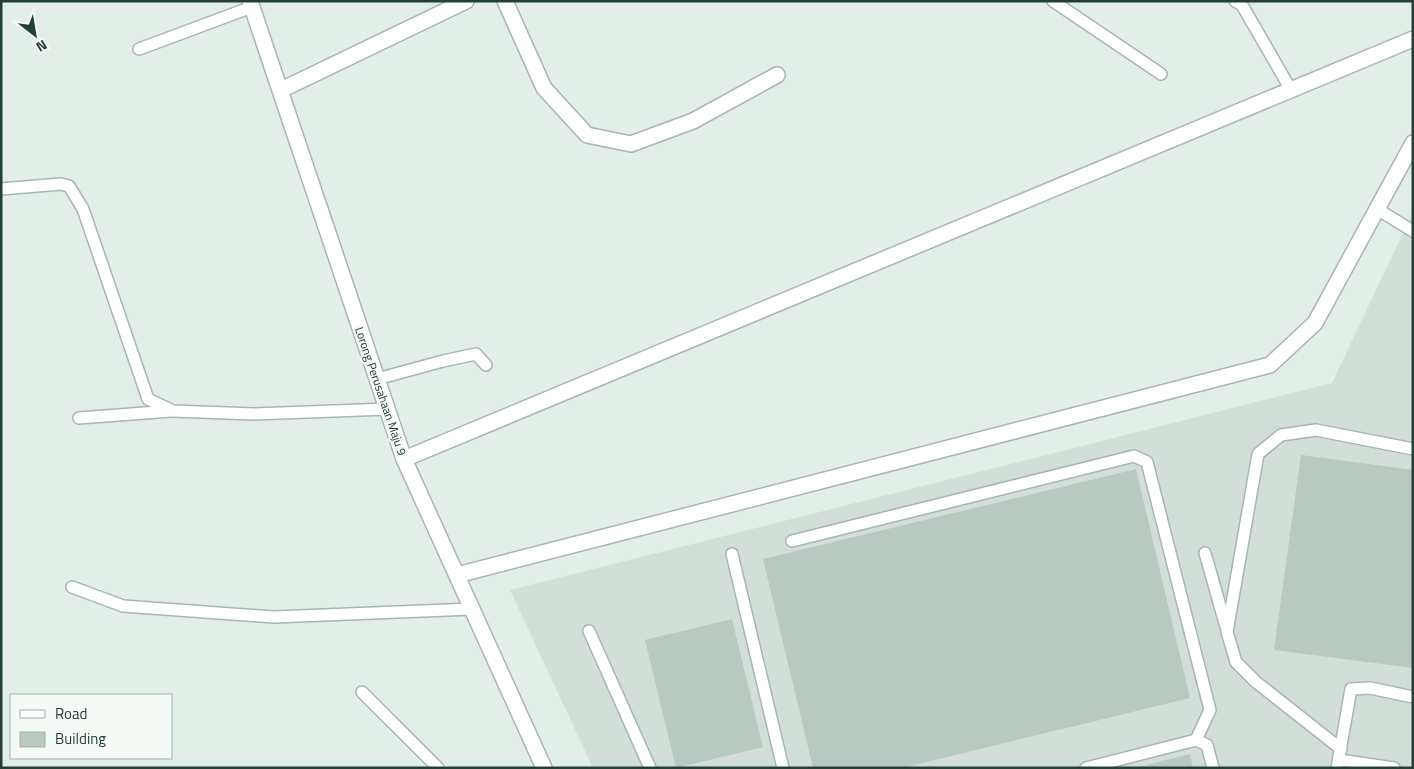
<svg xmlns="http://www.w3.org/2000/svg" width="1414" height="769" font-family="'Titillium Web',sans-serif">
  <style>
    .built { fill: #d2ded7 }
    .building { fill: #b9c9c1 }
    .lines { fill: none; stroke-linecap: round; stroke-linejoin: round }
    .service-casing { stroke: #a6b6b0; stroke-width: 14 }
    .minor-casing { stroke: #a6b6b0; stroke-width: 18 }
    .service { stroke: #fff; stroke-width: 11 }
    .minor { stroke: #fff; stroke-width: 15 }
    .labels { text-anchor: middle; dominant-baseline: central; stroke-width: 4.5; stroke-linejoin: round; paint-order: stroke }
    .street-label { font-size: 12px; fill: #234036; stroke: #f5faf7 }
  </style>
  <rect width="100%" height="100%" fill="#e4eee9"/>
  <polygon class="built" points="1413,212 1413,768 593,768 510,590 1332,383"/>
  <g class="building">
    <polygon points="1301,455 1413,470 1413,668 1274,650"/>
    <polygon points="1136,469 1190,698 902,768 813,768 763,559"/>
    <polygon points="732,619 763,747 676,768 645,640"/>
    <polygon points="1190,754 1193,768 1139,768 1139,767"/>
  </g>
  <g class="lines">
    <g class="service-casing">
      <g id="service">
        <polyline points="1053,1 1161,74"/>
        <polyline points="1235,1 1242,5 1291,90"/>
        <polyline points="139,49 252,7"/>
        <polyline points="1,189 61,184 69,186 83,209 148,399 173,411 254,414 387,409"/>
        <polyline points="1377,209 1413,231"/>
        <polyline points="377,379 443,361 476,354 486,365"/>
        <polyline points="79,418 171,411"/>
        <polyline points="792,541 1134,456 1147,462 1210,710 1196,740"/>
        <polyline points="1205,553 1226,627"/>
        <polyline points="732,554 783,768"/>
        <polyline points="72,587 123,606 274,617 472,609"/>
        <polyline points="589,631 650,768"/>
        <polyline points="362,692 438,768"/>
        <polyline points="1341,749 1256,682 1236,662 1227,632 1258,454 1281,435 1316,430 1413,449"/>
        <polyline points="1339,760 1394,768"/>
        <polyline points="1086,768 1196,740 1207,745 1213,768"/>
        <polyline points="1337,768 1351,689 1370,688 1413,697"/>
      </g>
    </g>
    <g class="minor-casing">
      <g id="minor">
        <polyline points="250,1 404,459 544,768"/>
        <polyline points="505,1 544,88 587,135 631,144 693,121 777,75"/>
        <polyline points="281,90 466,1"/>
        <polyline points="404,459 1413,39"/>
        <polyline points="457,575 1270,365 1315,323 1413,143"/>
      </g>
    </g>
    <use href="#service" class="service"/>
    <use href="#minor" class="minor"/>
  </g>
  <g class="labels">
    <g class="street-label">
      <text transform="translate(381 391) rotate(71)">Lorong Perusahaan Maju 9</text>
    </g>
  </g>
  <rect width="1414" height="769" fill="none" stroke="#234036" stroke-width="5"/>
  <rect x="10" y="694" width="162" height="65" fill="#f5faf7" stroke="#a1b0aa"/>
  <rect x="20" y="710" width="25" height="8" fill="#ffffff" stroke="#a1b0aa"/>
  <text x="55" y="719" font-size="15" fill="#234036">Road</text>
  <rect x="20" y="732" width="25" height="15" fill="#b9c9c1" stroke="#a1b0aa"/>
  <text x="55" y="744" font-size="15" fill="#234036">Building</text>
  <g transform="translate(35 35) rotate(149)" stroke="#f5faf7" stroke-width="4" paint-order="stroke">
  <path d="M0-4L9 19L0 12L-9 19Z" fill="#234036"/>
  <text y="-8" font-size="14" font-weight="bold" text-anchor="middle" fill="#234036">N</text>
  </g>
</svg>
